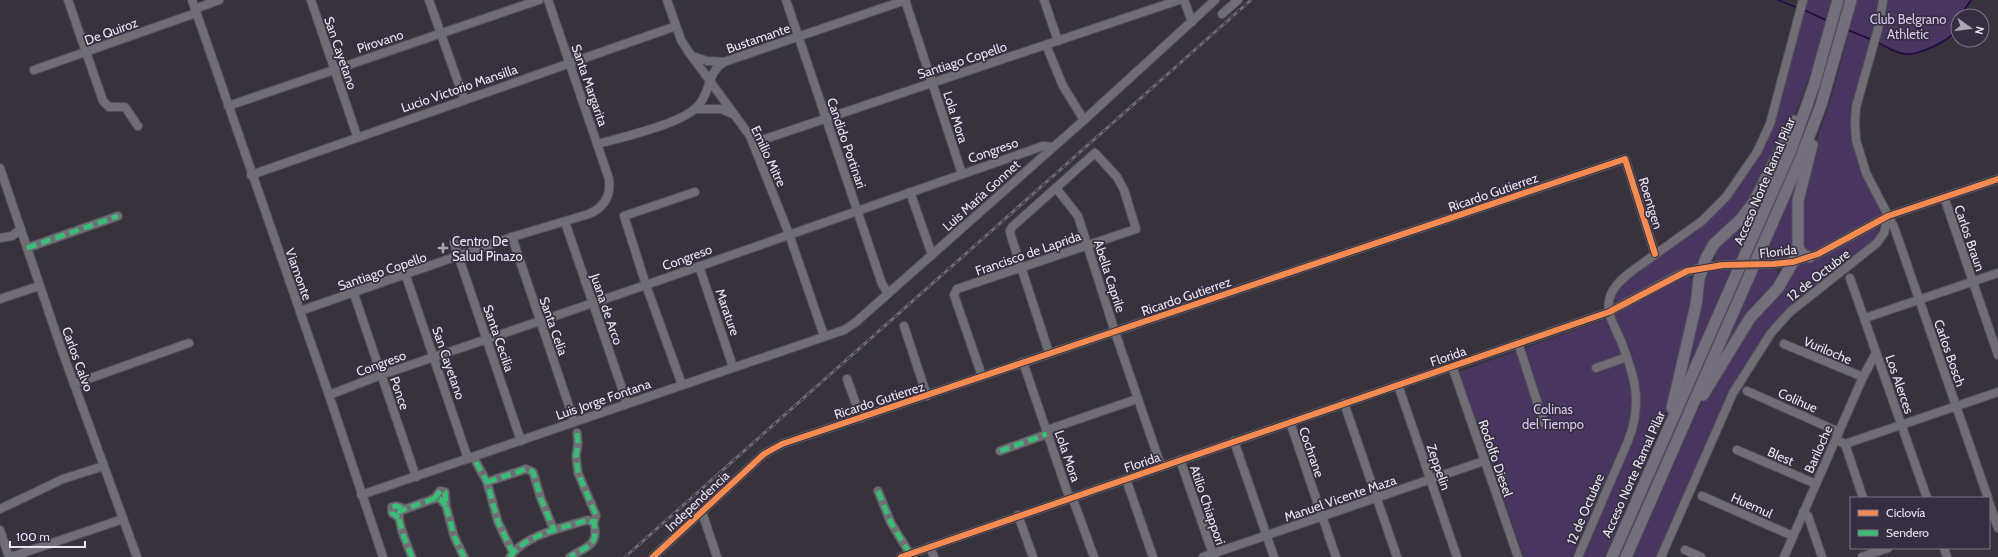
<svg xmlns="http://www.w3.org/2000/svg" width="1998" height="557" font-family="Cabin,sans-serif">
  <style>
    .green { fill: #483660 }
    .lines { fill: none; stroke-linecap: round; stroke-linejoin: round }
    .stream { stroke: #280547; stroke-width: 1.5 }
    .minor-casing { stroke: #545059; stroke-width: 10 }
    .highway-casing { stroke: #545059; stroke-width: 13 }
    .minor { stroke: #706d75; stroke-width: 8 }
    .highway { stroke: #746f7c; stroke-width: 11 }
    .rail-casing { stroke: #6c6970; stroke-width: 3 }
    .rail { stroke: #362f41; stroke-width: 1.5; stroke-dasharray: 4.5; stroke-linecap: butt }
    .minor-bridge-casing { stroke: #545059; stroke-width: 10; stroke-linecap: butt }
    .minor-bridge { stroke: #706d75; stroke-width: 8 }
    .quiet { stroke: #3abd76; stroke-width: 5; stroke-dasharray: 10 5; stroke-linecap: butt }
    .cycleway-casing { stroke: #362f41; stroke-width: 8 }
    .cycleway { stroke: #f68b52; stroke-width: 6 }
    .poi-dot { fill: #aba6b1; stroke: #362f41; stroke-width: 1.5 }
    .labels { text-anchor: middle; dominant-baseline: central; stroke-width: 3.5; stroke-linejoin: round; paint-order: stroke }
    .park-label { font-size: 13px; fill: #d7c6f1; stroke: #362f41 }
    .street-label { font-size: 13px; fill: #e9e4f0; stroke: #362f41 }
    .poi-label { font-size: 13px; fill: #e9e4f0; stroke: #362f41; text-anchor: start }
  </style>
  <rect width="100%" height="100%" fill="#37333d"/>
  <g class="green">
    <polygon points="1806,0 1833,0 1824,34 1800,102 1755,195 1697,265 1620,302 1613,298 1614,293 1623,283 1702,225 1759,155"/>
    <path d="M1857 0H1881L1877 25 1852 119 1880 212 1878 217 1814 252H1805C1790 206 1820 135 1834 89 1842 59 1849 29 1857 0Z"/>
    <polygon points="1883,0 1971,0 1958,16 1957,25 1952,34 1933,47 1915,53 1907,54 1875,41"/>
    <polygon points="1806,161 1795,240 1790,257 1785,260 1771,260 1767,269 1776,270 1781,277 1722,355 1757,269"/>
    <polygon points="1774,173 1681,385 1701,289 1706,274 1711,271 1724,270 1728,262 1716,260 1714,252"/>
    <polygon points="1875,227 1880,230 1881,235 1780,317 1764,335 1732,387 1659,557 1633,557 1697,412 1714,380 1748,325 1785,286 1799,265"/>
    <path d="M1682 276H1688L1694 282C1692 355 1662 424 1633 490 1623 512 1615 535 1605 557H1581L1635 433 1640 412V396L1614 316 1618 312Z"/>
    <path d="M1606 319C1618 344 1631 373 1633 401 1633 408 1631 416 1630 423L1572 557H1524L1459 372Z"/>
  </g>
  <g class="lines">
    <g class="stream">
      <polyline points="1778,0 1798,8"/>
      <polyline points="1804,10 1828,21"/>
      <polyline points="1960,16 1971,0"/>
      <polyline points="1848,30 1872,40"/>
      <path d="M1877 42C1885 46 1896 54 1906 54 1918 55 1948 42 1955 31 1957 27 1957 23 1958 19"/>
    </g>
    <g class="minor-casing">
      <g id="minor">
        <polyline points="68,0 103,101 109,107 125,107 138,126"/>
        <polyline points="192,0 329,395 383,557"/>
        <polyline points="311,0 357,136"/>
        <polyline points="429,0 464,99"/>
        <polyline points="667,0 681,40 688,51 750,136 789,234 824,336"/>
        <polyline points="786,0 882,284 888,293"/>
        <polyline points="905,0 962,174"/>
        <polyline points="1044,0 1058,41"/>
        <polyline points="1184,0 1192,22"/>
        <polyline points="1883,0 1879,25 1856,107 1855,123 1856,140 1866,173 1894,227 1988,498"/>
        <polyline points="195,9 219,0"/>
        <polyline points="1222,14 1238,0"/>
        <polyline points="1046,45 1063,86 1084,120"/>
        <polyline points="692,56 707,61 723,62"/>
        <polyline points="34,70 196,13"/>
        <polyline points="228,106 539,0"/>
        <polyline points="695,109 721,109 733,114"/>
        <polyline points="753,143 1179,0"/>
        <path d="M598 144C622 137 682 124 698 106 711 92 707 72 724 62L906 0"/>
        <polyline points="0,168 61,348 137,557"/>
        <polyline points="251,175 676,26"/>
        <polyline points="1056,188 1078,216 1115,332 1161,466"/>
        <polyline points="910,192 932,255"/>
        <polyline points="1944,197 1998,355"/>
        <polyline points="565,222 627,403"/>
        <polyline points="512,237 574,421"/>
        <polyline points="0,238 12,236 21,229"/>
        <polyline points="454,243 521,441"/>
        <polyline points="27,248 118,216"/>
        <polyline points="1773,264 1793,262 1818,254 1888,216 1998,179"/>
        <polyline points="699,266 733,367"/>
        <polyline points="406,276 468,459"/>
        <polyline points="1850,278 1927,498"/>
        <polyline points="354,294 416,477"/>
        <polyline points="0,299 39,286"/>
        <path d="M300 311 512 237 589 214C605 207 611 195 609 179L548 0"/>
        <polyline points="1865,318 1998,273"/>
        <polyline points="904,326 927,396"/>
        <polyline points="1518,343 1544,423"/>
        <polyline points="1784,344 1863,377"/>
        <polyline points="1023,362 1068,494 1074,502 1094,557"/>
        <polyline points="1452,366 1518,557"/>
        <polyline points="1596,368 1627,357"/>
        <polyline points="982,376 954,295 957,289 1136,229 1124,190 1117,177 1095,153 1012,227 1010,231 1011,236 1049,353"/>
        <polyline points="847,379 861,418"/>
        <polyline points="74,384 189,343"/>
        <polyline points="682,385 646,285 624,216 695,192"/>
        <polyline points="1398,385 1457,557"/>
        <polyline points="1747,391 1839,432"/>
        <polyline points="329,395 381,375 646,285 1043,146 1053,147"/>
        <polyline points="1344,403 1397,557"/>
        <polyline points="1290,422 1336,557"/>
        <polyline points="1047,430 1137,399"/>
        <polyline points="577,433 578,443 576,456 578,473 596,515 594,523"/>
        <polyline points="1836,440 1845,444 1998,392"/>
        <polyline points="1234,441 1274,557"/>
        <polyline points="1845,444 1863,498"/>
        <polyline points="1737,450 1816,484"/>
        <polyline points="1000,451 1047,434"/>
        <polyline points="1180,460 1214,557"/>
        <polyline points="476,462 487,482 498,522 513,553"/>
        <polyline points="1126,479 1153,557"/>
        <polyline points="487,482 526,469 533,472 541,499 554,530"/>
        <polyline points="878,491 891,523 910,554"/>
        <polyline points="361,495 844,330 856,322 1084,120 1215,0"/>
        <polyline points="1702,496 1793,536"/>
        <polyline points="434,499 440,491 445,492 446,506 454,536 464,557"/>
        <polyline points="1989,502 1998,528"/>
        <polyline points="0,509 63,479 104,466"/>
        <polyline points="702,512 717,557"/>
        <polyline points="1803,512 1808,516 1822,557"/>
        <polyline points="1018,515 1033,557"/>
        <polyline points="399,518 392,513 392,507 396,506 403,508"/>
        <polyline points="0,530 9,557"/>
        <polyline points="930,547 934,557"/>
        <polyline points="1944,548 1947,557"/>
        <polyline points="1685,550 1701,557"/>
        <polyline points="11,557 123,519"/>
        <path d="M412 557C408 547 396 521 400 511L436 498 440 499 446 506"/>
        <path d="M510 557C524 535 565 527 588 520L594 523C599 547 586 546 570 557"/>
        <polyline points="653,557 764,454 782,444 1625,159 1655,254"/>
        <polyline points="901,557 1609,312 1680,274 1703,267 1723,265"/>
        <polyline points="1203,557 1484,461"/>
        <path d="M1578 557 1628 441C1643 403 1635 377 1621 341 1617 332 1611 321 1609 312 1606 293 1618 282 1632 271L1702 221 1726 197 1757 152 1770 124 1803 0"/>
        <polyline points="1661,557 1733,393 1771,333 1790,312 1877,243 1884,233 1888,216"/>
        <polyline points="1784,557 1863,377 1876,353"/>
        <polyline points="1862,557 1888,548"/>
      </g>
    </g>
    <g class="highway-casing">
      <g id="highway">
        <polyline points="1798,248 1802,254 1809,257"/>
        <polyline points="1703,395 1750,318 1778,288 1793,262 1798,248 1798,201 1812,145"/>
        <polyline points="1672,408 1696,305 1699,279 1706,258 1714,244 1741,219 1754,202 1795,121"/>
        <polyline points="1612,557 1791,150 1814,85 1838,0"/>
        <polyline points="1626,557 1800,160 1821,105 1851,0"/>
      </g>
    </g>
    <use href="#minor" class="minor"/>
    <use href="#highway" class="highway"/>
    <g class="rail-casing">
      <polyline id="rail" points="625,557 1251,0"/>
    </g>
    <use href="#rail" class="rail"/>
    <g class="minor-bridge-casing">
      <polyline id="minor-bridge" points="1723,265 1773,264"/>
    </g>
    <use href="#minor-bridge" class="minor-bridge"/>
    <g class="quiet">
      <polyline points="27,248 118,216"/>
      <polyline points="577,433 578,443 576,456 578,473 596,515 594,523"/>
      <polyline points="1000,451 1047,434"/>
      <polyline points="476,462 487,482 498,522 513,553"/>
      <polyline points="487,482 526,469 533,472 541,499 554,530"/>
      <polyline points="878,491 891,523 910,554"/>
      <polyline points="434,499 440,491 445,492 446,506 454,536 464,557"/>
      <polyline points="399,518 392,513 392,507 396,506 403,508"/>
      <path d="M412 557C408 547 396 521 400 511L436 498 440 499 446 506"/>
      <path d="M510 557C524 535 565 527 588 520L594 523C599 547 586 546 570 557"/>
    </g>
    <g class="cycleway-casing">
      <g id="cycleway">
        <polyline points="653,557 764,454 782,444 1625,159 1655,254"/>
        <polyline points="901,557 1609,312 1687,271 1723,265 1773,264 1793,262 1818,254 1888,216 1998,179"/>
      </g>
    </g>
    <use href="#cycleway" class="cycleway"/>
  </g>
  <path class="poi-dot" d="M441 242h4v4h4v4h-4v4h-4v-4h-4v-4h4z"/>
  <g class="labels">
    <g class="park-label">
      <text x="1908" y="19">Club Belgrano<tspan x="1908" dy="15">Athletic</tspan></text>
      <text x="1553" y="409">Colinas<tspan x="1553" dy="15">del Tiempo</tspan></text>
    </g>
    <g class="street-label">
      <text transform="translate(111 31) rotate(-20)">De Quiroz</text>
      <text transform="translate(758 38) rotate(-19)">Bustamante</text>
      <text transform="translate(380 41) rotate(-18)">Pirovano</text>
      <text transform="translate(341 53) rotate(71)">San Cayetano</text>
      <text transform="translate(962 60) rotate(-18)">Santiago Copello</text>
      <text transform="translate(590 85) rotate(71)">Santa Margarita</text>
      <text transform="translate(459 88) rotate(-19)">Lucio Victorio Mansilla</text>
      <text transform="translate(956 117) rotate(72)">Lola Mora</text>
      <text transform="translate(847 143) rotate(71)">Candido Portinari</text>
      <text transform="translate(993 150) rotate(-19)">Congreso</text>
      <text transform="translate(769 156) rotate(65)">Emilio Mitre</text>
      <text transform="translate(1764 181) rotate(-67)">Acceso Norte Ramal Pilar</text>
      <text transform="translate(1493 192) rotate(-19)">Ricardo Gutierrez</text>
      <text transform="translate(981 195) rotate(-42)">Luis María Gonnet</text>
      <text transform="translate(1651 203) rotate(73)">Roentgen</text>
      <text transform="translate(1970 238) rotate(71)">Carlos Braun</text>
      <text transform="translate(1778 251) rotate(-7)">Florida</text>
      <text transform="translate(1028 253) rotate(-19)">Francisco de Laprida</text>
      <text transform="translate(687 257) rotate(-20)">Congreso</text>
      <text transform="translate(382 271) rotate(-19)">Santiago Copello</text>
      <text transform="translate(299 274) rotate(70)">Viamonte</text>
      <text transform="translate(1818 275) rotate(-38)">12 de Octubre</text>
      <text transform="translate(1110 276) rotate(72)">Abella Caprile</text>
      <text transform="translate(1186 296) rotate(-19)">Ricardo Gutierrez</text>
      <text transform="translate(607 309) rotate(71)">Juana de Arco</text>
      <text transform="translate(728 312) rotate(71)">Marature</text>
      <text transform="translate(554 326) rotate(71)">Santa Celia</text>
      <text transform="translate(499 338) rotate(71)">Santa Cecilia</text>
      <text transform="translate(1828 350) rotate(23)">Vuriloche</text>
      <text transform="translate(1950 353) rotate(71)">Carlos Bosch</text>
      <text transform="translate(1448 356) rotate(-19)">Florida</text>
      <text transform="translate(78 359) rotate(70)">Carlos Calvo</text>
      <text transform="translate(381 363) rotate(-20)">Congreso</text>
      <text transform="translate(449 363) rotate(71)">San Cayetano</text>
      <text transform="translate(1900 384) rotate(71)">Los Alerces</text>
      <text transform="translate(400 393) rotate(71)">Ponce</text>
      <text transform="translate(603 399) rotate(-19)">Luis Jorge Fontana</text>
      <text transform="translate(879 400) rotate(-18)">Ricardo Gutierrez</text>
      <text transform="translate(1798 400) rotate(24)">Colihue</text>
      <text transform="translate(1818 449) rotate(-66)">Bariloche</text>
      <text transform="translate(1312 452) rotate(71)">Cochrane</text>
      <text transform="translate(1068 456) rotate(71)">Lola Mora</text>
      <text transform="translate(1781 456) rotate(24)">Blest</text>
      <text transform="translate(1496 458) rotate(71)">Rodolfo Diesel</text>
      <text transform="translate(1142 462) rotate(-19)">Florida</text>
      <text transform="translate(1439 467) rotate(71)">Zeppelin</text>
      <text transform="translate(1633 474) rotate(-66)">Acceso Norte Ramal Pilar</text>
      <text transform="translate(1340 498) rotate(-19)">Manuel Vicente Maza</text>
      <text transform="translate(697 501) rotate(-43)">Independencia</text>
      <text transform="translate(1208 505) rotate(71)">Atilio Chiappori</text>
      <text transform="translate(1752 505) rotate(24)">Huemul</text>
      <text transform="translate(1585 509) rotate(-67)">12 de Octubre</text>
    </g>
    <g class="poi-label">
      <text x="452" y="241">Centro De<tspan x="452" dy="15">Salud Pinazo</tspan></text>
    </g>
  </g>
  <rect x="1850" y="497" width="140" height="52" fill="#362f41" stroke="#7e7787"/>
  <rect x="1858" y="510" width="20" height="6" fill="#f68b52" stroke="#7e7787"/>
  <text x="1886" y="517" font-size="12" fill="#e9e4f0">Ciclovía</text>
  <rect x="1858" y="530" width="20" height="6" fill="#3abd76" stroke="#7e7787"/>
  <text x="1886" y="537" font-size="12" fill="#e9e4f0">Sendero</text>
  <g transform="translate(1970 28) rotate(104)"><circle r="19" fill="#362f41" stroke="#7e7787"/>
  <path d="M0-3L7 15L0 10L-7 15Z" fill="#aba6b1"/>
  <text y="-6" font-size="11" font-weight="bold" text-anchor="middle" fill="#e9e4f0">N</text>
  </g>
  <path d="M10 541v6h75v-6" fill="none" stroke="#e9e4f0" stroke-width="2"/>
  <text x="16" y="541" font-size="12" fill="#e9e4f0" stroke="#362f41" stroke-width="3" paint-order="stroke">100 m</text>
</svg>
